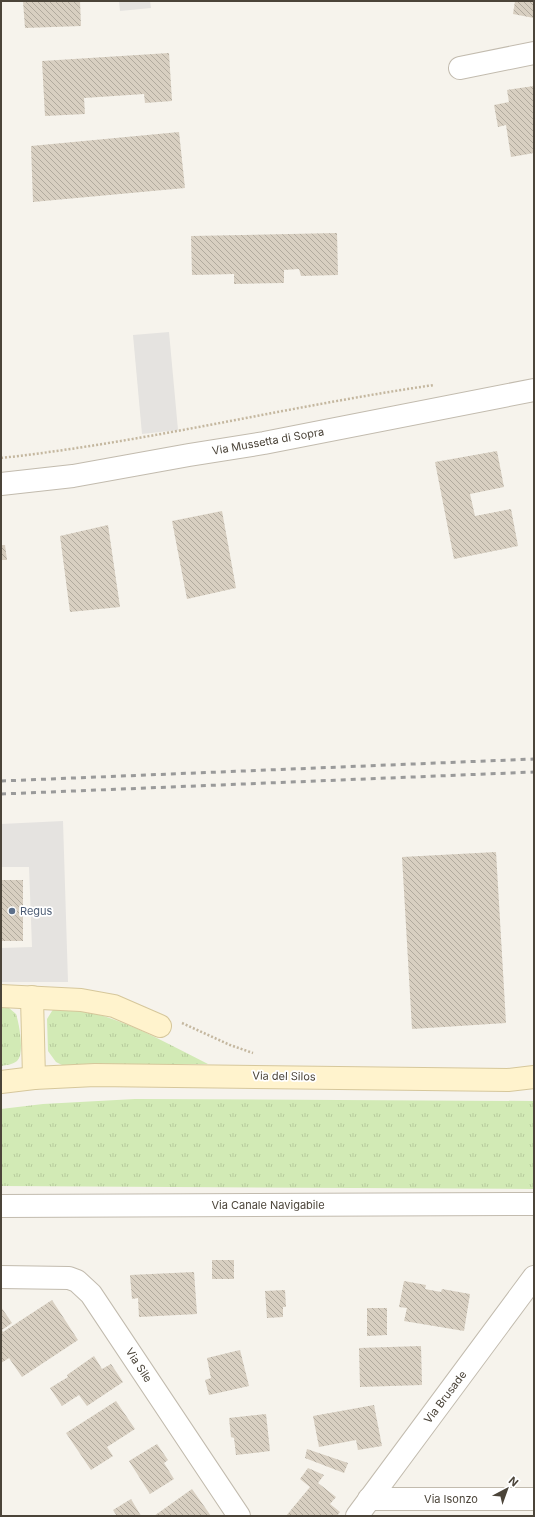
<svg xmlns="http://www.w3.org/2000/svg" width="535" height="1517" font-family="Inter,sans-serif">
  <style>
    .grass { fill: url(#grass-tufts) }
    .parking { fill: #e5e3e0 }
    .building { fill: url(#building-back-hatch) }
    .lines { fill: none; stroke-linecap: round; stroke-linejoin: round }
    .street-casing { stroke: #c2bbae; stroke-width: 24 }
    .secondary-casing { stroke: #d6c79b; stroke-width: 24 }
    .path { stroke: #c4b79f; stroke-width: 2.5; stroke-dasharray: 2 2; stroke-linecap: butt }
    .street { stroke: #fff; stroke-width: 22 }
    .secondary { stroke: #fff3cd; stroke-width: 22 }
    .rail { stroke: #9a9a9a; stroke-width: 3; stroke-dasharray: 5 5; stroke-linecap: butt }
    .service-dot { fill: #5c6f8a; stroke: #fff; stroke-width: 1.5 }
    .labels { text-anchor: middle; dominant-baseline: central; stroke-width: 3.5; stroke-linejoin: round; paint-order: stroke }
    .street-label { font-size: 11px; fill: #4b4439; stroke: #fff }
    .service-label { font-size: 11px; fill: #4e5e75; stroke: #fff; text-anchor: start }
  </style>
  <defs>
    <pattern id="grass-tufts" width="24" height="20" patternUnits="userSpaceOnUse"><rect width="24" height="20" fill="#d2eab5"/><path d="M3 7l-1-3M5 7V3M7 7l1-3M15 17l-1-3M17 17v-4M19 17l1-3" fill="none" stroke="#b6ca9c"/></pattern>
    <pattern id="building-back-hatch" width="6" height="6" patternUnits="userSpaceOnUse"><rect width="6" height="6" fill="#d8cfc1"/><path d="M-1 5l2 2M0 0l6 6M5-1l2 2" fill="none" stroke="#b1aa9e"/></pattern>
  </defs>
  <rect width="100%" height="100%" fill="#f6f3ec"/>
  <g class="grass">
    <path d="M1 1007 9 1008 16 1014C19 1023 25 1054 17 1061 12 1065 6 1065 1 1066Z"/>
    <path d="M56 1007C111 1010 160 1040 208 1064L62 1065 56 1062 48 1051 47 1019 52 1011Z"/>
    <polygon points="135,1099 534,1101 534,1189 1,1186 1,1109 43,1104"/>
  </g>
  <g class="parking">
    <polygon points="119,1 150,1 151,8 120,11"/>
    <polygon points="169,332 178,430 142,434 133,335"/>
    <polygon points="63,821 68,982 1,982 1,948 32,947 29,867 1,867 1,824"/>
  </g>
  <g class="building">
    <polygon points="23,1 80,1 81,26 25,28"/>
    <polygon points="515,1 534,1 534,18 513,14"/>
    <polygon points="169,53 172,101 145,103 144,94 84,98 85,114 45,116 42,61"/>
    <polygon points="534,86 534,153 511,157 506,125 498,127 494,105 509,102 507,90"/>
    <polygon points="179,132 185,188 33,202 31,146"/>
    <polygon points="337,233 338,275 301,276 299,269 284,270 284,283 234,284 234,274 192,275 191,236"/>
    <polygon points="497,451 504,487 470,494 475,516 511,509 518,546 454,559 435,462"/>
    <polygon points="222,511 236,588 187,599 172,521"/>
    <polygon points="108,525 120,607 70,612 60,536"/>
    <polygon points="1,545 5,545 7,560 1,560"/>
    <polygon points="496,852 506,1023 412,1029 402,857"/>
    <rect x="1" y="880" width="22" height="61"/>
    <rect x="212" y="1260" width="22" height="19"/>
    <polygon points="194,1272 197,1314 139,1317 138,1298 132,1299 130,1275"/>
    <polygon points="404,1281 426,1285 425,1289 441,1292 442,1289 470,1294 464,1331 404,1321 407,1308 399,1307"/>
    <polygon points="285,1290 286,1307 283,1307 283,1317 267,1318 265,1291"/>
    <polygon points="52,1300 78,1340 22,1377 9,1358 1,1363 1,1307 12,1323 2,1330 3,1332"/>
    <polygon points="367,1308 387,1308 387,1335 367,1336"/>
    <polygon points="421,1346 422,1385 360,1387 359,1348"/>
    <polygon points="240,1350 249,1386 209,1395 205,1380 211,1378 207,1358"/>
    <polygon points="94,1356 102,1369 111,1364 123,1382 87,1406 79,1395 62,1406 50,1388 68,1377 67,1375"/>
    <polygon points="116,1401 135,1429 107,1447 113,1456 91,1470 66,1433"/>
    <polygon points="374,1405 382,1446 358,1450 356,1440 319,1447 313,1416"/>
    <polygon points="266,1414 270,1451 236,1455 234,1438 231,1437 229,1418"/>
    <polygon points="157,1444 168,1460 164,1463 174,1479 150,1494 129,1461"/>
    <polygon points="307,1449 348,1463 344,1473 305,1458"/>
    <polygon points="308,1468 324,1475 318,1483 336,1497 330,1504 340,1512 337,1516 286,1516 310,1487 300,1479"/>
    <polygon points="192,1489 211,1516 154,1516"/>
    <polygon points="131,1499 141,1516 117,1516 113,1510"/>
  </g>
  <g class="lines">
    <g class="street-casing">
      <g id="street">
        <polyline points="460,68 534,53"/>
        <polyline points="1,484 73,476 189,455 264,443 534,390"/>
        <polyline points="1,1206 534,1204"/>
        <polyline points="1,1277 69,1278 77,1281 91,1294 239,1516"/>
        <polyline points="369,1499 534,1499"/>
        <polyline points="357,1516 534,1277"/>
      </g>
    </g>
    <g class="secondary-casing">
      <g id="secondary">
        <polyline points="1,996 81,1000 114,1006 160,1026"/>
        <polyline points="32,997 34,1078"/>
        <polyline points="1,1082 34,1078 95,1075 508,1080 534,1077"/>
      </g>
    </g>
    <g class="path">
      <path d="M1 458C147 442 289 406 434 385"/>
      <polyline points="182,1023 230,1045 253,1053"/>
    </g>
    <use href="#street" class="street"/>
    <use href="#secondary" class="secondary"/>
    <g class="rail">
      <polyline points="1,781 534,759"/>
      <polyline points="1,794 534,772"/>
    </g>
  </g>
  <circle class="service-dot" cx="12" cy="911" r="4"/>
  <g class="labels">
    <g class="street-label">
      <text transform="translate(268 441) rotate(-10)">Via Mussetta di Sopra</text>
      <text transform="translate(284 1076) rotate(1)">Via del Silos</text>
      <text x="268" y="1205">Via Canale Navigabile</text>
      <text transform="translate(139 1365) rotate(57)">Via Sile</text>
      <text transform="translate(445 1397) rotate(-53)">Via Brusade</text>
      <text x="451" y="1499">Via Isonzo</text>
    </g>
    <g class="service-label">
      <text x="20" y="911">Regus</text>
    </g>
  </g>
  <rect width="535" height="1517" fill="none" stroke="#4b4439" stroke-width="4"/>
  <g transform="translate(507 1489) rotate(41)" stroke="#ffffff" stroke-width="3" paint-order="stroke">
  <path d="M0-3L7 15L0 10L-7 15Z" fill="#4b4439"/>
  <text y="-6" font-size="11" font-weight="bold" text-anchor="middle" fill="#4b4439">N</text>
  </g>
</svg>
